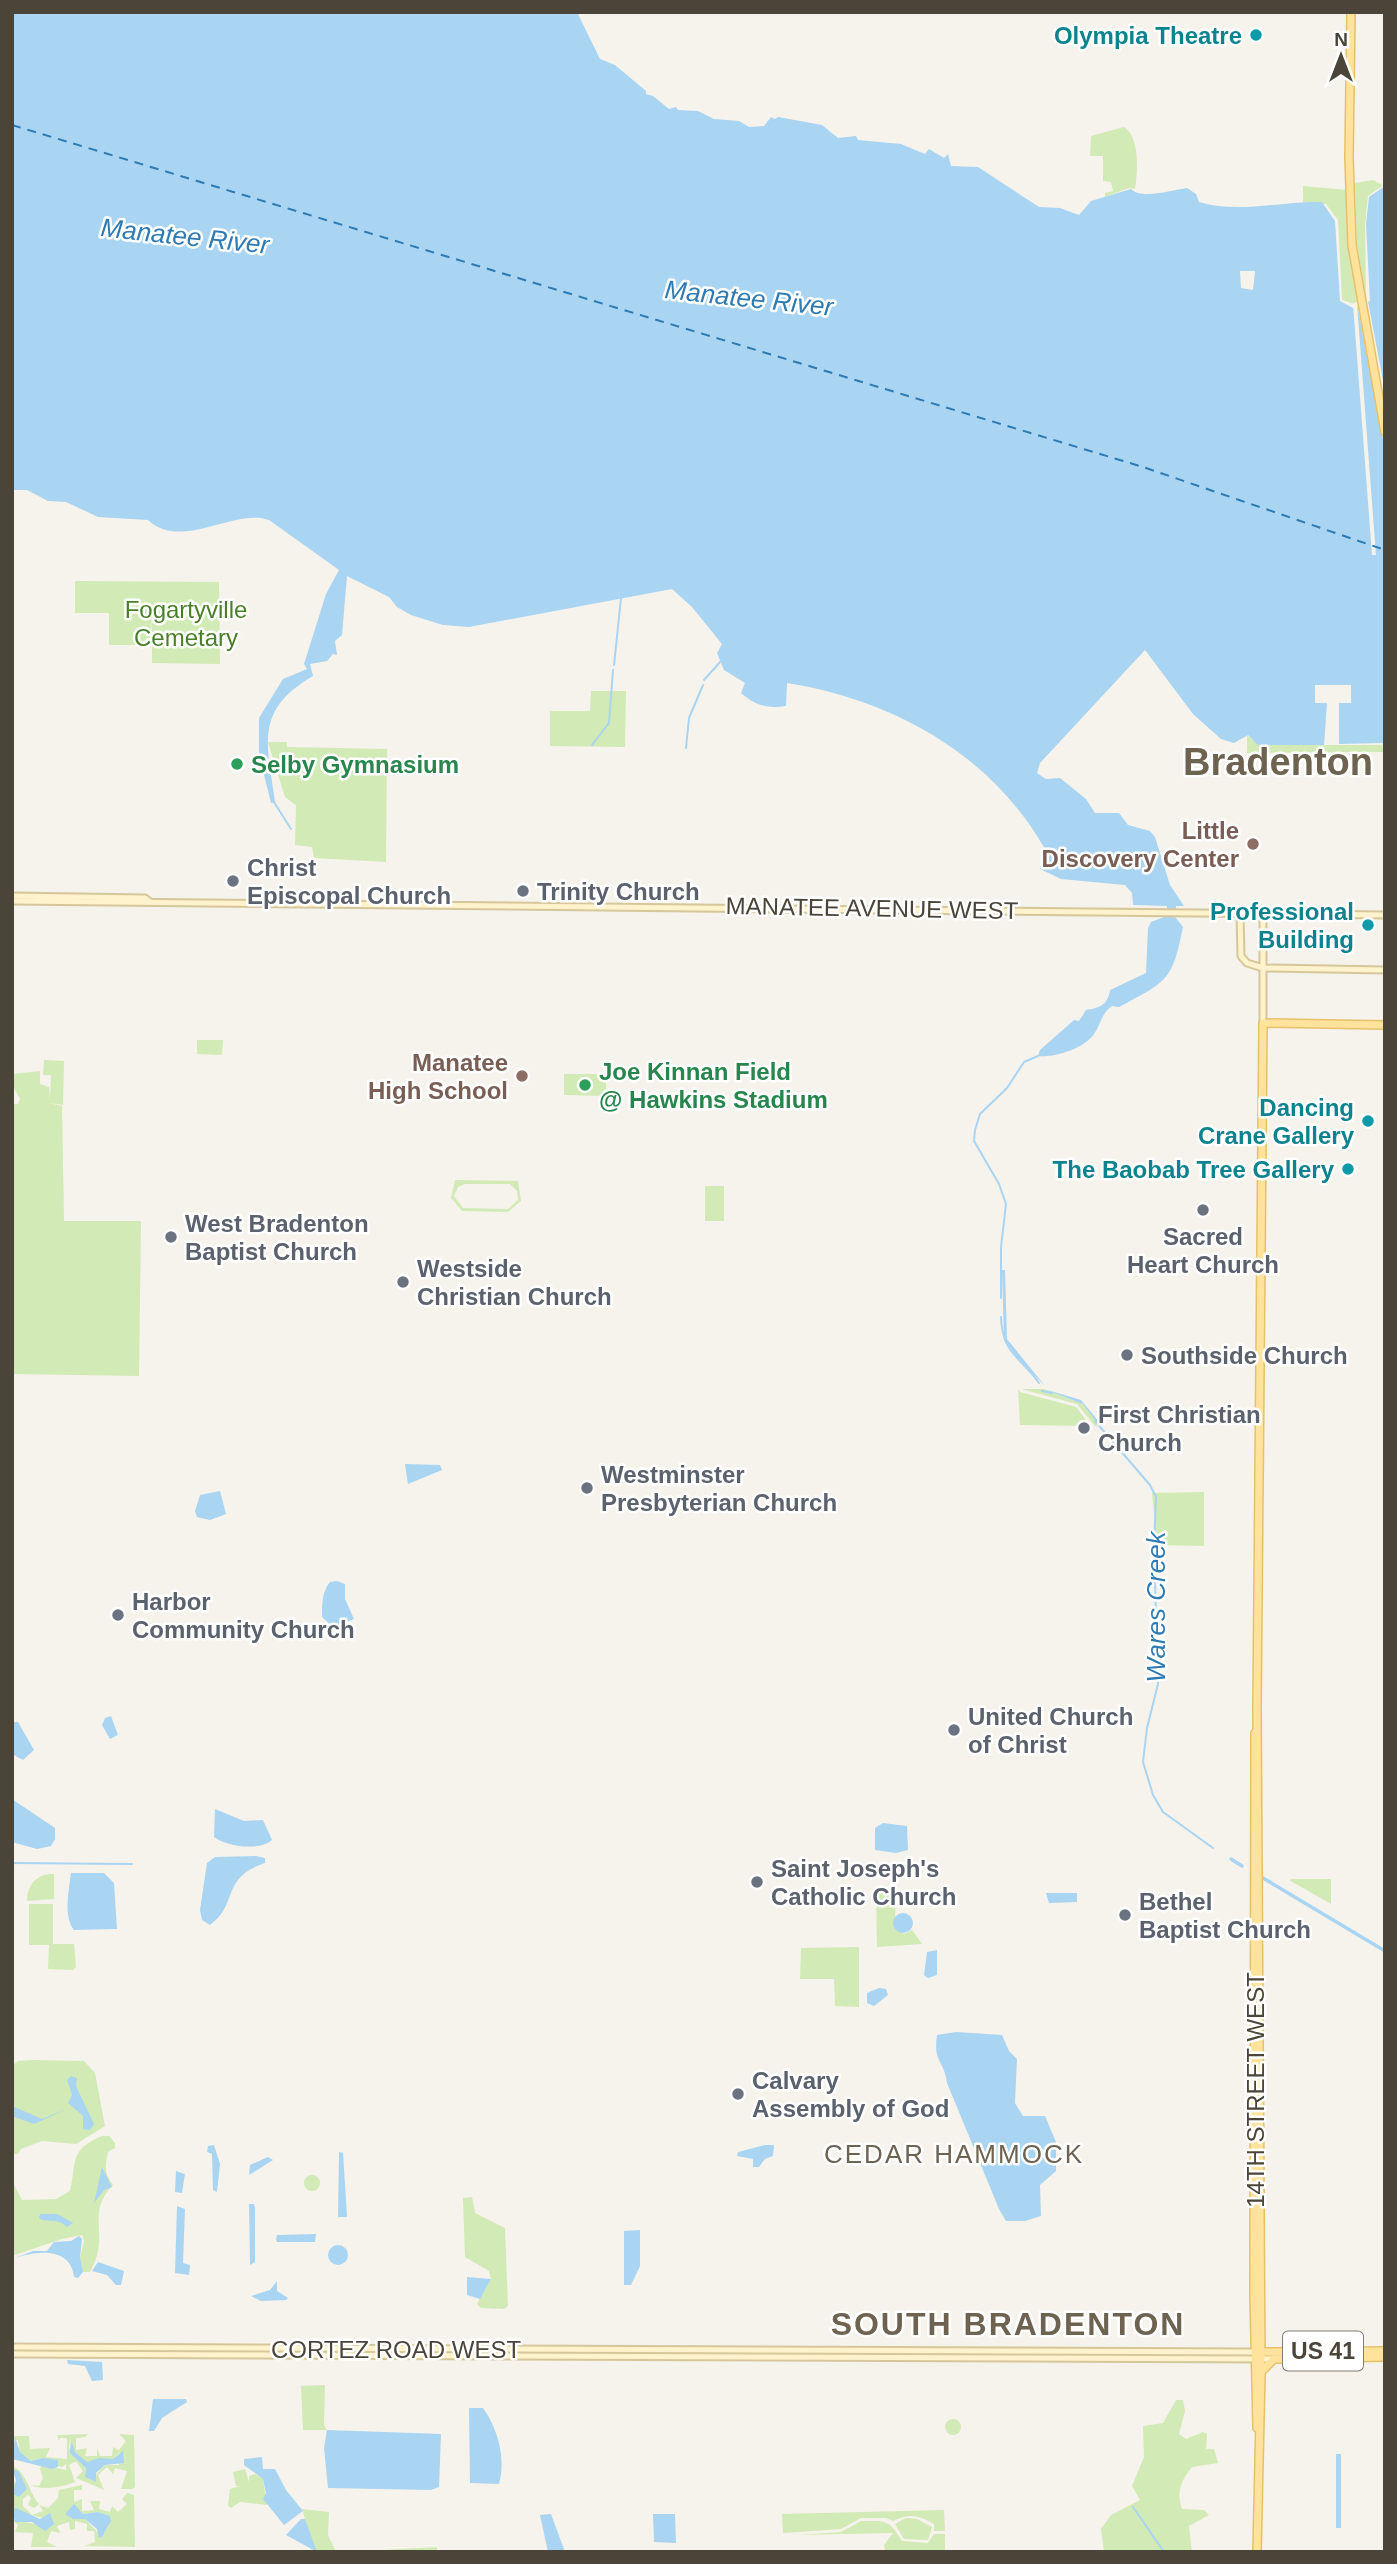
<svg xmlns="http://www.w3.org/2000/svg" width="1397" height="2564" font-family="Helvetica,sans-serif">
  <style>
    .green { fill: #d2eab5; fill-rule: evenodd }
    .water { fill: #a9d4f2 }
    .pier { fill: #f6f3ec }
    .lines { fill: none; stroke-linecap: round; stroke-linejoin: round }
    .stream { stroke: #a9d4f2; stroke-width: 2 }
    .canal { stroke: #a9d4f2; stroke-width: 3.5 }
    .ferry { stroke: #2e7ab2; stroke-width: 2; stroke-dasharray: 9 7; stroke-linecap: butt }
    .secondary-casing { stroke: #d6c79b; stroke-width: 9 }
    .primary-casing { stroke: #e6c16a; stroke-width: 10 }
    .secondary { stroke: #fff3cd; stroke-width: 5 }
    .primary { stroke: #ffe39c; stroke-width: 7 }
    .culture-dot { fill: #0f9aa8; stroke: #fff; stroke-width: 2.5 }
    .leisure-dot { fill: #2e9e5b; stroke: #fff; stroke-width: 2.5 }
    .education-dot { fill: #8d6e63; stroke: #fff; stroke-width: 2.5 }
    .worship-dot { fill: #6b7280; stroke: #fff; stroke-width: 2.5 }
    .labels { text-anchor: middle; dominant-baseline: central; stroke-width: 5; stroke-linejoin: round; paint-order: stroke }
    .shield { fill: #fff; stroke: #817c74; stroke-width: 2 }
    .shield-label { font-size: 23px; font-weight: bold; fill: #4b4439 }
    .culture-label { font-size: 24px; font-weight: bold; fill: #0d838f; stroke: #fff; text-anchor: end }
    .park-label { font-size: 24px; fill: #4a7f2a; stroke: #fff }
    .leisure-label { font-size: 24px; font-weight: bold; fill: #27864d; stroke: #fff; text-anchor: start }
    .education-label { font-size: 24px; font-weight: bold; fill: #785e54; stroke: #fff; text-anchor: end }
    .worship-label { font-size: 24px; font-weight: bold; fill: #5b616d; stroke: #fff; text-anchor: start }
    .street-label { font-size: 24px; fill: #4b4439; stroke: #fff }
    .water-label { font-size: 26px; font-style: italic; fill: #2e7ab2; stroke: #fff }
    .neighbourhood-label { font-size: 26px; letter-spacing: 2px; fill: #6e6250; stroke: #fff }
    .district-label { font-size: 32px; font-weight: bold; letter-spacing: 2px; fill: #6e6250; stroke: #fff }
    .town-label { font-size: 38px; font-weight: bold; fill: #6e6250; stroke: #fff }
  </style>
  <rect width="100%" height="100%" fill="#f6f3ec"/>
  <g class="green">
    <path d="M1124 127C1140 137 1138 172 1135 189L1129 188 1105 197V193L1113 191 1111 182 1103 181V156H1090L1091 136Z"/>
    <polygon points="1373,180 1383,185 1368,196 1365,224 1366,298 1357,244 1355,183"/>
    <polygon points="1303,186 1348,190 1358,305 1342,300 1338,220 1326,204 1303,202"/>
    <polygon points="75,581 219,582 220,664 152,663 152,600 151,645 109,645 109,613 75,613"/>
    <polygon points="591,691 626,691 625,747 550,746 550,711 590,711"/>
    <polygon points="1247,735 1259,745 1382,745 1385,752 1247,753"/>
    <polygon points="268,742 287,742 287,747 387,749 386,862 314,858 312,847 295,845 296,805 285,797"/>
    <polygon points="197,1040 223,1040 222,1055 197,1054"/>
    <polygon points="44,1060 64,1061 63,1105 49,1103 62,1106 64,1221 141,1221 139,1376 12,1374 12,1104 18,1104 20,1099 12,1084 12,1074 40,1071 40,1084 49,1087 50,1098 51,1075 43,1075"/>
    <polygon points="564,1074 606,1074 606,1096 564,1095"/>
    <path d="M455 1180 518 1181 521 1201 508 1212 462 1211 451 1198ZM465 1184H510L517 1191 518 1200 508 1209 463 1208 454 1196 458 1187Z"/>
    <rect x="705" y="1186" width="19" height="35"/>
    <polygon points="1018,1389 1020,1392 1076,1407 1091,1426 1020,1425"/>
    <polygon points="1021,1389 1044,1389 1083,1404 1100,1424 1095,1426 1077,1404"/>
    <polygon points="1204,1492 1204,1546 1157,1545 1152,1493"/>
    <path d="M54 1874V1899L27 1901C27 1884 37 1874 54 1874Z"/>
    <polygon points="1331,1879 1331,1904 1289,1880 1292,1879"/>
    <polygon points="876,1890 896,1890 895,1922 904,1934 912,1930 922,1944 877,1947"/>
    <polygon points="29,1904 53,1904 53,1944 74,1944 76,1967 73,1970 48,1969 49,1945 29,1945"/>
    <polygon points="859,1947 859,2007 835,2006 834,1979 800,1979 801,1948"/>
    <polygon points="31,2060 84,2061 95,2073 105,2126 76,2144 42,2141 21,2149 18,2154 12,2154 12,2066 18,2061"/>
    <path d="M102 2136H109L115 2143V2148L108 2152C105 2166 104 2174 113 2185 84 2215 112 2235 90 2272H83L80 2257 84 2241 82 2235 62 2239 12 2256V2181L22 2200 56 2199 70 2191C77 2163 68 2150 102 2136Z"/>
    <circle cx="312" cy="2183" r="8"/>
    <polygon points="472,2197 475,2213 505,2228 508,2306 504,2309 481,2308 477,2304 491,2279 489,2271 465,2257 463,2198"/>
    <polygon points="325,2385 324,2425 327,2430 303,2430 301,2386"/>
    <path d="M1176 2400H1183L1185 2411 1179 2434 1186 2439 1203 2432 1207 2434 1206 2449H1214L1218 2463 1192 2467C1181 2480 1176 2493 1182 2509L1204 2510 1209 2515 1189 2526 1192 2552H1104L1101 2529 1111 2515 1140 2500 1132 2486 1144 2457 1143 2426 1163 2423Z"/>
    <circle cx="953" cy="2427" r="8"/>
    <path d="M88 2434 85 2437 76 2438V2450L87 2448 85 2456H97V2448L100 2456H112L113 2447 119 2450 126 2441 119 2434 134 2435 135 2487 132 2489H121L127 2471 115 2468 113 2474 107 2467 98 2475 104 2490 76 2478 83 2471 76 2461 69 2465 75 2482C62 2487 44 2491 31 2485L39 2486 43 2478 40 2469 42 2465 66 2470V2464L62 2467 58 2466 57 2460 43 2458 31 2461 20 2452 18 2440 13 2439 12 2453V2436H29L30 2449 50 2448 46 2457 67 2459V2438H60L59 2441 57 2435ZM70 2439 75 2452 87 2462 113 2459 120 2452 119 2465H105L95 2476 85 2474 86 2468 69 2448Z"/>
    <path d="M12 2466C26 2470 30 2495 39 2504L34 2508 28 2505 31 2498 28 2495 23 2499V2506L32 2515 43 2511 39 2505 48 2508 58 2498 59 2490 82 2485V2490H74V2502L82 2499V2511L94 2510 90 2501H100L99 2509 110 2512 112 2506 118 2512 127 2504 122 2499 127 2493 134 2495 135 2547 85 2546 95 2542 94 2531H87V2524L75 2521V2529L70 2530 69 2522 57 2526 60 2533 51 2531 47 2542 57 2547H31L33 2533 15 2532 18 2525 12 2520 36 2524 43 2518 12 2510V2474L19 2497 27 2489ZM72 2506 83 2514 98 2512 110 2516 109 2525 102 2537 85 2519H73L68 2515Z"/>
    <polygon points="245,2469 249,2482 249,2476 255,2474 263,2479 267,2505 240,2502 231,2508 228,2506 230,2489 240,2486 236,2486 233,2472"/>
    <polygon points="302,2509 329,2512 328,2535 336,2552 314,2550"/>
    <path d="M944 2510 945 2531H934V2524C918 2515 910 2513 893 2521L886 2518H861L841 2529 783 2533 782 2514Z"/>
    <polygon points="906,2518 917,2519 932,2527 928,2540 904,2539 895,2524"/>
    <path d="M861 2521C887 2521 888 2519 902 2541L928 2543 934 2534H945V2552H885L884 2545 893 2533 798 2535 841 2532Z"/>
    <polygon points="437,2547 437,2552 363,2551"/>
  </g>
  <g class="water">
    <path d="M12 12H577L600 59 615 65 646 91V94L653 96 669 109 676 107 678 110 698 111 714 119 739 121 749 127 764 126 771 117 775 119 778 117 822 125 838 138 856 136 858 140 901 144 925 154 929 149 944 158 948 154 951 166 978 167 1039 207 1060 208 1079 215 1091 201 1131 189C1142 200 1172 190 1187 188L1196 194 1199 202C1239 214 1281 201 1322 202L1335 221 1340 301 1353 308 1370 301 1366 224 1369 197 1385 186 1384 743 1339 744V703H1351V685H1315V703H1327L1324 745H1258L1248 735 1234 743 1221 739 1193 714 1145 650 1040 763 1037 773 1046 779 1060 778 1086 799 1095 813H1119L1128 825 1150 831 1155 837 1170 885 1184 906H1176L1175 917 1183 927C1172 981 1168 981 1119 1007L1112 1006C1101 1014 1101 1024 1094 1034 1084 1049 1053 1058 1038 1056L1040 1050 1074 1020 1079 1021 1086 1010C1099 1008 1108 1005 1110 990L1146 973 1148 928 1151 922 1167 916V906L1133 905 1132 893 1125 885 1061 879 1040 869 1045 849C991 754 893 700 787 683L786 706C767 709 755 705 741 693L745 683 724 670 717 653 722 644 692 607 672 589 469 627 443 625 411 615 397 607 389 597 347 576 342 635 335 641 337 655 333 654 327 661 310 664 313 676C254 710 267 744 275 802L271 803 259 754V718L283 679 307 669 304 664 326 594 339 570 269 520 261 518C225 514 179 549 148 520L98 517 66 502 48 501 27 490H12Z"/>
    <polygon points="1002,1270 1005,1270 1007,1339 1045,1386 1018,1359 1004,1339"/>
    <polygon points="1044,1389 1081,1400 1099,1422 1097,1423 1083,1404"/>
    <polygon points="405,1464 440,1465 442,1470 408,1484"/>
    <polygon points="220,1491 226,1514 210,1520 197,1517 195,1511 200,1495"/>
    <path d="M337 1581 345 1584V1599L354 1619 333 1627 322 1617C322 1604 322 1592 330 1582Z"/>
    <polygon points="111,1716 118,1735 110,1739 102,1725 105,1718"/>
    <polygon points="12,1722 18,1722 34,1750 23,1760 12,1754"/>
    <polygon points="12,1799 55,1828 55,1839 51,1846 37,1849 12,1842"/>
    <path d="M215 1809 244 1821 263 1820 272 1840C260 1851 227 1847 214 1837Z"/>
    <polygon points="883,1823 907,1826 908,1850 896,1853 875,1850 875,1828"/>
    <path d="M256 1856 265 1858V1863C220 1878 239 1904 210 1925L202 1920 200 1910 207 1863 215 1857Z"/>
    <path d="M71 1873H104L114 1883 117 1929 74 1930C63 1916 69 1890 71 1873Z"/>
    <polygon points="1046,1893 1077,1893 1077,1902 1049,1903"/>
    <circle cx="903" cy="1923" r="10"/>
    <polygon points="937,1950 937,1975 928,1978 924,1975 927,1952"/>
    <polygon points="879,1988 886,1989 888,1995 874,2006 867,2003 867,1993"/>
    <path d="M956 2032 1002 2035 1009 2051 1017 2059 1015 2103 1023 2116H1045L1056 2142V2171L1040 2185 1041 2216 1025 2221H1006L999 2209 947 2083C944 2059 933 2064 937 2035Z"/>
    <polygon points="71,2076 77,2078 76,2086 94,2124 90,2130 83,2129 83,2116 68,2103 72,2095 67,2080"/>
    <polygon points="12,2106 42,2119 69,2108 34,2124 12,2116"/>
    <polygon points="214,2145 220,2164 217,2192 213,2190 212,2154 207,2152 208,2146"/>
    <polygon points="765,2145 774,2145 773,2156 765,2159 759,2167 753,2167 753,2159 737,2156 738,2152"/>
    <polygon points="339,2152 343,2153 347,2217 338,2217"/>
    <polygon points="268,2157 273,2160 249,2175 250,2165"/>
    <polygon points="102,2167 112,2187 104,2190 94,2203"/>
    <polygon points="176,2171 185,2174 182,2193 175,2192"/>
    <polygon points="249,2204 254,2204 255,2208 255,2262 250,2265"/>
    <polygon points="177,2206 185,2209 183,2263 190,2265 189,2275 175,2273"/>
    <path d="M40 2214H57L73 2223 67 2227C58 2217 48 2224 39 2218Z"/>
    <polygon points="640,2230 640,2266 631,2285 624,2285 624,2231"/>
    <polygon points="316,2234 315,2242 277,2242 276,2240 277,2235"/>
    <path d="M79 2236 82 2239 80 2257 83 2272 78 2278 74 2277C71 2245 33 2251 12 2259L33 2251H47L54 2242 71 2241Z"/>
    <circle cx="338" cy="2255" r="10"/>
    <polygon points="98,2262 124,2271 121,2285 116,2285 107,2275 92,2271"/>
    <polygon points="467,2277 491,2279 480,2299 467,2295"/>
    <polygon points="277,2281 277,2291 288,2298 286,2300 261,2301 251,2296 270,2290"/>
    <polygon points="67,2360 102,2362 103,2380 92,2381 85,2366 68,2364"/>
    <polygon points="153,2399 186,2399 187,2402 162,2418 154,2431 149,2431"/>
    <path d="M469 2408H483C498 2429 506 2459 499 2484L470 2483Z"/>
    <polygon points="327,2430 441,2434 439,2487 431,2490 328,2488 324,2448"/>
    <polygon points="15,2437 20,2452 31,2461 43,2458 58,2460 58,2467 52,2469 12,2459"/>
    <polygon points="71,2440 75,2452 87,2462 99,2458 113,2459 123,2451 124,2463 105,2465 96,2473 96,2482 85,2477 86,2468 70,2453"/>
    <rect x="1336" y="2454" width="5" height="74"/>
    <polygon points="262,2457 263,2469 275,2469 286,2490 303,2511 284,2525 263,2499 266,2493 263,2479 244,2465 244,2459"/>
    <polygon points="12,2468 19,2472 27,2489 19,2497 13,2494 16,2480"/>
    <polygon points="74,2504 83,2514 98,2512 110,2516 111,2521 102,2537 99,2538 97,2529 85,2519 73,2519 65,2514"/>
    <polygon points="16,2508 40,2519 50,2513 54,2524 45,2531 32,2522 15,2522 12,2510"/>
    <polygon points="551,2514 565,2552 548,2552 540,2515"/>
    <polygon points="653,2514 675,2514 676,2543 654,2542"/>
    <polygon points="301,2519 305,2519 317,2552 286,2535"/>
  </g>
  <g class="pier">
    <polygon points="1240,271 1255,271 1253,290 1241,288"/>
    <polygon points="1367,296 1385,391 1385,450 1357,304 1376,555 1372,555 1353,304"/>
  </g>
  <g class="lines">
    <g class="stream">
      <polyline points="614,665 621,598"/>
      <polyline points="704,680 721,661"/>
      <polyline points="592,745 609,723 613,670"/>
      <polyline points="686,748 689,718 703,685"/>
      <polyline points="274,802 291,829"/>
      <polyline points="1001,1298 1001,1247 1006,1204 999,1184 974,1141 975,1130 980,1114 1007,1088 1024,1062 1038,1056"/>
      <path d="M1001 1317C1002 1354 1021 1357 1039 1383"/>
      <polyline points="1042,1391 1052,1393"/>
      <polyline points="1095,1421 1150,1485 1156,1497 1154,1545 1158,1684 1147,1728 1143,1762 1153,1795 1163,1812 1213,1848"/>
      <polyline points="12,1863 132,1864"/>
      <polyline points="1133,2507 1164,2552"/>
    </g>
    <g class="canal">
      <polyline points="1231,1859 1242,1866"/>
      <polyline points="1263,1878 1385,1951"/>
    </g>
    <polyline class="ferry" points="12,125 1143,467 1385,550"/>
    <g class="secondary-casing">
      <g id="secondary">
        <polyline points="12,896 145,898 149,901"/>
        <polyline points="12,901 1385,915"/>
        <polyline points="1240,913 1241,956 1247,963 1263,968 1385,970"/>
        <polyline points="1263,1023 1263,913"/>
        <polyline points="12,2347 1254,2352"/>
        <polyline points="12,2354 1274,2359"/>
      </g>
    </g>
    <g class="primary-casing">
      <g id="primary">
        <polyline points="1351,12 1349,158 1352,245 1385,432"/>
        <polyline points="1255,1733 1254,2295 1257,2428"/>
        <polyline points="1256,2352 1385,2351"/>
        <polyline points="1262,2371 1274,2359 1385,2357"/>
        <polyline points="1257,2552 1261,2372 1257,1708 1263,1023 1385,1025"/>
      </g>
    </g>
    <use href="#secondary" class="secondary"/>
    <use href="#primary" class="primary"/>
  </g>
  <g class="culture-dot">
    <circle cx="1256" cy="35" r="7"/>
    <circle cx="1368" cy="925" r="7"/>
    <circle cx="1368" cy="1121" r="7"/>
    <circle cx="1348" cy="1169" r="7"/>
  </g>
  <g class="leisure-dot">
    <circle cx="237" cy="764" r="7"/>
    <circle cx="585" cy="1085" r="7"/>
  </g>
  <g class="education-dot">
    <circle cx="1253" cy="844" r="7"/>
    <circle cx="522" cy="1076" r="7"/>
  </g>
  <g class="worship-dot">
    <circle cx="233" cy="881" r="7"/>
    <circle cx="523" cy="891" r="7"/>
    <circle cx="1203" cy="1210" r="7"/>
    <circle cx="171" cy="1237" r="7"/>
    <circle cx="403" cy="1282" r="7"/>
    <circle cx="1127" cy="1355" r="7"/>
    <circle cx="1084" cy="1428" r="7"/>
    <circle cx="587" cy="1488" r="7"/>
    <circle cx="118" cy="1615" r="7"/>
    <circle cx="954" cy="1730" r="7"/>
    <circle cx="757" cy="1882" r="7"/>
    <circle cx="1125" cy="1915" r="7"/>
    <circle cx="738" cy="2094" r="7"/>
  </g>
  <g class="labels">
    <rect class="shield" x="1283" y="2331.5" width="80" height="39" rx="5"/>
    <g class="shield-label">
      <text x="1323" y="2351">US 41</text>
    </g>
    <g class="culture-label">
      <text x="1242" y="35">Olympia Theatre</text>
      <text x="1354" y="911">Professional<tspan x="1354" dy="28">Building</tspan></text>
      <text x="1354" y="1107">Dancing<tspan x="1354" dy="28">Crane Gallery</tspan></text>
      <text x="1334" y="1169">The Baobab Tree Gallery</text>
    </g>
    <g class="park-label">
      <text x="186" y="609">Fogartyville<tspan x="186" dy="28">Cemetary</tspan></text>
    </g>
    <g class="leisure-label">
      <text x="251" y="764">Selby Gymnasium</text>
      <text x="599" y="1071">Joe Kinnan Field<tspan x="599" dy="28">@ Hawkins Stadium</tspan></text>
    </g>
    <g class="education-label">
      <text x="1239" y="830">Little<tspan x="1239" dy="28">Discovery Center</tspan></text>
      <text x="508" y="1062">Manatee<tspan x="508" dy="28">High School</tspan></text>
    </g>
    <g class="worship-label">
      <text x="247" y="867">Christ<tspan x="247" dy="28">Episcopal Church</tspan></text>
      <text x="537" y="891">Trinity Church</text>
      <text x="185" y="1223">West Bradenton<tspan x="185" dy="28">Baptist Church</tspan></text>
      <text x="1203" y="1236" text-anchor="middle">Sacred<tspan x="1203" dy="28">Heart Church</tspan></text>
      <text x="417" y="1268">Westside<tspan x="417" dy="28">Christian Church</tspan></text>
      <text x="1141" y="1355">Southside Church</text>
      <text x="1098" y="1414">First Christian<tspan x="1098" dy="28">Church</tspan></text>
      <text x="601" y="1474">Westminster<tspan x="601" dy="28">Presbyterian Church</tspan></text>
      <text x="132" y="1601">Harbor<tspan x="132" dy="28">Community Church</tspan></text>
      <text x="968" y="1716">United Church<tspan x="968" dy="28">of Christ</tspan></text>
      <text x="771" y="1868">Saint Joseph's<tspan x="771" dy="28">Catholic Church</tspan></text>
      <text x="1139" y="1901">Bethel<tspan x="1139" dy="28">Baptist Church</tspan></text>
      <text x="752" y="2080">Calvary<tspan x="752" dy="28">Assembly of God</tspan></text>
    </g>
    <g class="street-label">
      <text transform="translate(872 908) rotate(1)">MANATEE AVENUE WEST</text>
      <text transform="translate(1255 2090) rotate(-90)">14TH STREET WEST</text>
      <text x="396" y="2349">CORTEZ ROAD WEST</text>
    </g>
    <g class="water-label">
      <text transform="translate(185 236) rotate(6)">Manatee River</text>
      <text transform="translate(749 298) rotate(6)">Manatee River</text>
      <text transform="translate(1156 1607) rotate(-90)">Wares Creek</text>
    </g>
    <g class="neighbourhood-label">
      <text x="954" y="2154">CEDAR HAMMOCK</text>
    </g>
    <g class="district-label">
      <text x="1008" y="2324">SOUTH BRADENTON</text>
    </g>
    <g class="town-label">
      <text x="1278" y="762">Bradenton</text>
    </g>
  </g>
  <rect width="1397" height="2564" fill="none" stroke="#4b4439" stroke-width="28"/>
  <g transform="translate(1341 56)" stroke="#ffffff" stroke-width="5" paint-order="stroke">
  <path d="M0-5L12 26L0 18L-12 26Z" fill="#4b4439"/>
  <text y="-10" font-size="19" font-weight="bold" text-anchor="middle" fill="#4b4439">N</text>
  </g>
</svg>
